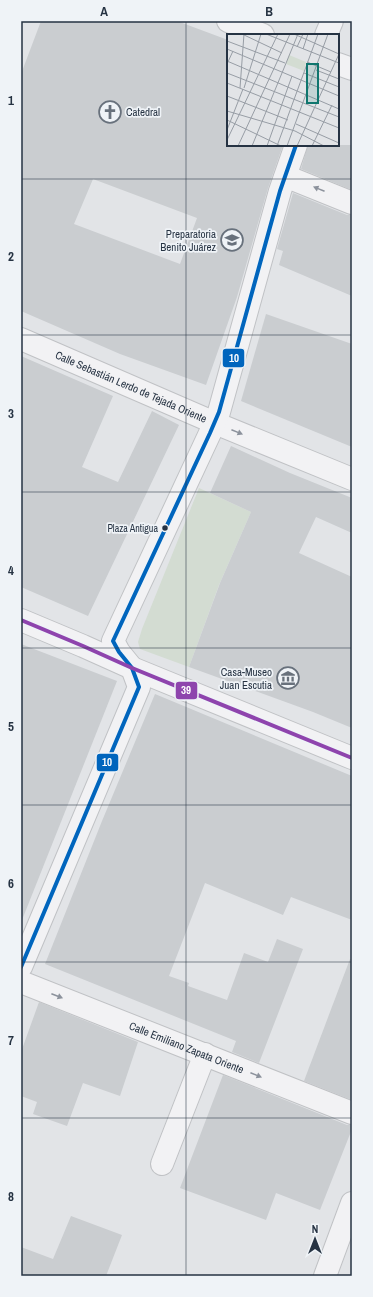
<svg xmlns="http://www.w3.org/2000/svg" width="373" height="1297" font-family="'Archivo Narrow',sans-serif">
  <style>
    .green { fill: #d3dcd2 }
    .building { fill: #cacdd0; fill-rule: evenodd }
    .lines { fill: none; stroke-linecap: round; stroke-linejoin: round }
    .minor-casing { stroke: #c0c2c5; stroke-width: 24 }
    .minor { stroke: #f2f2f4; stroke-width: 22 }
    .bus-1-casing { stroke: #eff3f7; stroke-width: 7 }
    .bus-2-casing { stroke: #eff3f7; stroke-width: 7 }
    .bus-1 { stroke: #0065bd; stroke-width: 4 }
    .bus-2 { stroke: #8e44ad; stroke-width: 4 }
    .oneway { fill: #8c929c }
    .grid { fill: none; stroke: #263343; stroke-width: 1; stroke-opacity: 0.55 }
    .bus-dot { fill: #263343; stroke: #eff3f7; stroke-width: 1.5 }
    .labels { text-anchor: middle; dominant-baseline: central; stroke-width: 3.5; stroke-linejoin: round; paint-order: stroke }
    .bus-label { font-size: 10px; fill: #263343; stroke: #eff3f7; text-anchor: end }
    .poi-label { font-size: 11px; fill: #263343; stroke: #eff3f7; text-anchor: end }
    .street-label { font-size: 11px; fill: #263343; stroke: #eff3f7 }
    .inset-road { fill: none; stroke: #979da5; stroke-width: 1 }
    .view { fill: #0f766e; fill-opacity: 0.15; stroke: #0f766e; stroke-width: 2 }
    .inset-edge { fill: none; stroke: #263343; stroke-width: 2 }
    .line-badge { stroke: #eff3f7; stroke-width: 1.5 }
    .badge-label { font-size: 11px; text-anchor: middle; font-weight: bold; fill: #fff }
    .neatline { fill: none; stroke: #263343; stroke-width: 1.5 }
    .grid-label { font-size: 13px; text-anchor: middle; font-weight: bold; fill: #263343 }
  </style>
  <rect width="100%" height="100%" fill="#e2e4e7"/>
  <polygon class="green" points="199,488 251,512 219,585 189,667 140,649 138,642 142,629"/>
  <g class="building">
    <path d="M41 21H177L228 40V145H283L268 188 237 297 206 385 120 354 21 311V74ZM93 179 197 218 180 264 74 224Z"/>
    <polygon points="308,145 352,145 352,190 301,169"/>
    <polygon points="293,193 347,215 352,215 352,296 279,265 283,251 277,249"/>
    <polygon points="266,314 352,344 352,447 241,401"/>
    <polygon points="21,356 113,396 82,467 118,482 152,411 179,425 88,616 21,587"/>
    <polygon points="231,446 290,473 352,498 352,533 316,517 299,553 352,577 352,728 313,712 189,667 220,583 251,512 210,493"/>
    <polygon points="21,644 117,681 22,920 21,920"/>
    <polygon points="155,694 352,776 352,920 291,897 283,915 205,883 169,976 189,983 188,986 227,1000 244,953 268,962 277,939 303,949 259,1063 232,1052 236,1041 45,964 102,821"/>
    <polygon points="350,959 352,959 352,1100 304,1081"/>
    <polygon points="39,1002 138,1042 120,1096 83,1083 67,1126 33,1114 37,1102 21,1096 21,1052"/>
    <polygon points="223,1075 347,1125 352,1125 352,1129 320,1210 276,1193 266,1220 180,1188"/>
    <polygon points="71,1216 122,1235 106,1276 21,1276 21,1247 53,1259"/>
  </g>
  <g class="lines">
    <g class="minor-casing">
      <g id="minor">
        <polyline points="228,21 263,35"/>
        <polyline points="326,35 332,21"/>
        <polyline points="338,64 352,69"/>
        <polyline points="285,178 295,180 352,203"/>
        <path id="s1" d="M21 339 215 423 352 479"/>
        <polyline points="21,620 83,646 132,668 352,758"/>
        <polyline points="21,967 139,687 132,668 119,652 113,641 210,433 219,412 280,191 296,145"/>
        <path id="s2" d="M21 982 352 1113"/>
        <polyline points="162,1164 205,1054"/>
        <polyline points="325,1276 352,1203"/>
      </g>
    </g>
    <use href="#minor" class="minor"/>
    <g class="bus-1-casing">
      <polyline id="bus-1" points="21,967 139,687 132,668 119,652 113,641 210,433 219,412 280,191 296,145"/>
    </g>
    <g class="bus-2-casing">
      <polyline id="bus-2" points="21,620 83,646 132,668 352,758"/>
    </g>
    <use href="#bus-1" class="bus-1"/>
    <use href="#bus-2" class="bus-2"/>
  </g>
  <defs><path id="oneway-solid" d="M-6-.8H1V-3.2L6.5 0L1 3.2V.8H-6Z"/></defs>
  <g class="oneway">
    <use href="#oneway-solid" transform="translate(319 189) rotate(-158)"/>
    <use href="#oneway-solid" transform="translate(237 432) rotate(22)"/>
    <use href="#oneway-solid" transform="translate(57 996) rotate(21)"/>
    <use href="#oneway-solid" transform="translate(256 1075) rotate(22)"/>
  </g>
  <path class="grid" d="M186 21V1276M21 179H352M21 335H352M21 492H352M21 648H352M21 805H352M21 962H352M21 1118H352"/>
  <defs>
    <g id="church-ring" transform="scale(1.15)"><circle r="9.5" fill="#eff3f7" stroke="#68717c" stroke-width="1.5"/><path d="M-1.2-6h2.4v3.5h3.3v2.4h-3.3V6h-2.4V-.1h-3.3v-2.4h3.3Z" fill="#68717c"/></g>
    <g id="university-ring" transform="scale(1.15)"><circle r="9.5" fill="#eff3f7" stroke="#68717c" stroke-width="1.5"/><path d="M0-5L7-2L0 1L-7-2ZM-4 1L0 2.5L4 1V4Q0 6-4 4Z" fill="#68717c"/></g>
    <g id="museum-ring" transform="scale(1.15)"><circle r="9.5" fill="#eff3f7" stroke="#68717c" stroke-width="1.5"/><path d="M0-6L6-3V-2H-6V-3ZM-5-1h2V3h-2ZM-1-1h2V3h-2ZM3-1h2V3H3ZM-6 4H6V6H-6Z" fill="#68717c"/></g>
  </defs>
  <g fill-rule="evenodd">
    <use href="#church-ring" x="110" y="112"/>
    <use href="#university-ring" x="232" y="240"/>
    <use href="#museum-ring" x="288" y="678"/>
  </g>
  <circle class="bus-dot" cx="165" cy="528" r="3.5"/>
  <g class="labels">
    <g class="bus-label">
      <text x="158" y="528">Plaza Antigua</text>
    </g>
    <g class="poi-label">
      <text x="126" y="112" text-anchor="start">Catedral</text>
      <text x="216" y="234">Preparatoria<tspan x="216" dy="13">Benito Juárez</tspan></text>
      <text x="272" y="672">Casa-Museo<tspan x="272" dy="13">Juan Escutia</tspan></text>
    </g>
    <g class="street-label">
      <text stroke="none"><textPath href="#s1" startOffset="120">Calle Sebastián Lerdo de Tejada Oriente</textPath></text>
      <text stroke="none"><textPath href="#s2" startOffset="178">Calle Emiliano Zapata Oriente</textPath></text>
    </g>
  </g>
  <g transform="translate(227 34)">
    <rect width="112" height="112" fill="#e2e4e7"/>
    <path d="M62 21 79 28 77 37 59 30Z" fill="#d3dcd2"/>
    <path class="inset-road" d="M15 0 55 19M39 0 112 29M67 0 112 20M0 7 58 29M70 13 76 0M0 15 112 62M76 15 81 0M0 27 112 75M80 28 104 38M0 30 6 17M89 36 112 45M0 39 112 83M77 39 112 53M0 49 112 94M13 54 17 0M17 54 34 0M0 62 61 86M0 77 68 97 97 112M0 86 54 112M69 90 112 109M0 96 16 55M0 106 51 0M11 112 63 0M25 112 71 0M40 112 65 42M50 112 91 0M60 112 101 0M70 112 112 20M85 112 105 71"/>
    <path class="view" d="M80 30H91V69H80Z"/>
    <rect width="112" height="112" class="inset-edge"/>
  </g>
  <g class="line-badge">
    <rect x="222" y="348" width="23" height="20" rx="4" fill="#0065bd"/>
    <rect x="175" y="681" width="23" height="19" rx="4" fill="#8e44ad"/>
    <rect x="96" y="753" width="23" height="19" rx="4" fill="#0065bd"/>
  </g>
  <g class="badge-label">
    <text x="234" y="362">10</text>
    <text x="186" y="694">39</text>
    <text x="107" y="766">10</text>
  </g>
  <rect width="373" height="1297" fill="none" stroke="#eff3f7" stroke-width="44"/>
  <g transform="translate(315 1239)" stroke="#eff3f7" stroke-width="3" paint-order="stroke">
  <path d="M0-3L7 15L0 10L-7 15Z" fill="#263343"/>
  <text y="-6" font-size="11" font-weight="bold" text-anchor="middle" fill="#263343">N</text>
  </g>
  <rect x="22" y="22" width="329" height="1253" class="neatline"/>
  <g class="grid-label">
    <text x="104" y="16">A</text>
    <text x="269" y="16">B</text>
    <text x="11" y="105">1</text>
    <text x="11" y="261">2</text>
    <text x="11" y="418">3</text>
    <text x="11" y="575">4</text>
    <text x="11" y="731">5</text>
    <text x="11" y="888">6</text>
    <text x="11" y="1045">7</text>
    <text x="11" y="1201">8</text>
  </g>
</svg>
